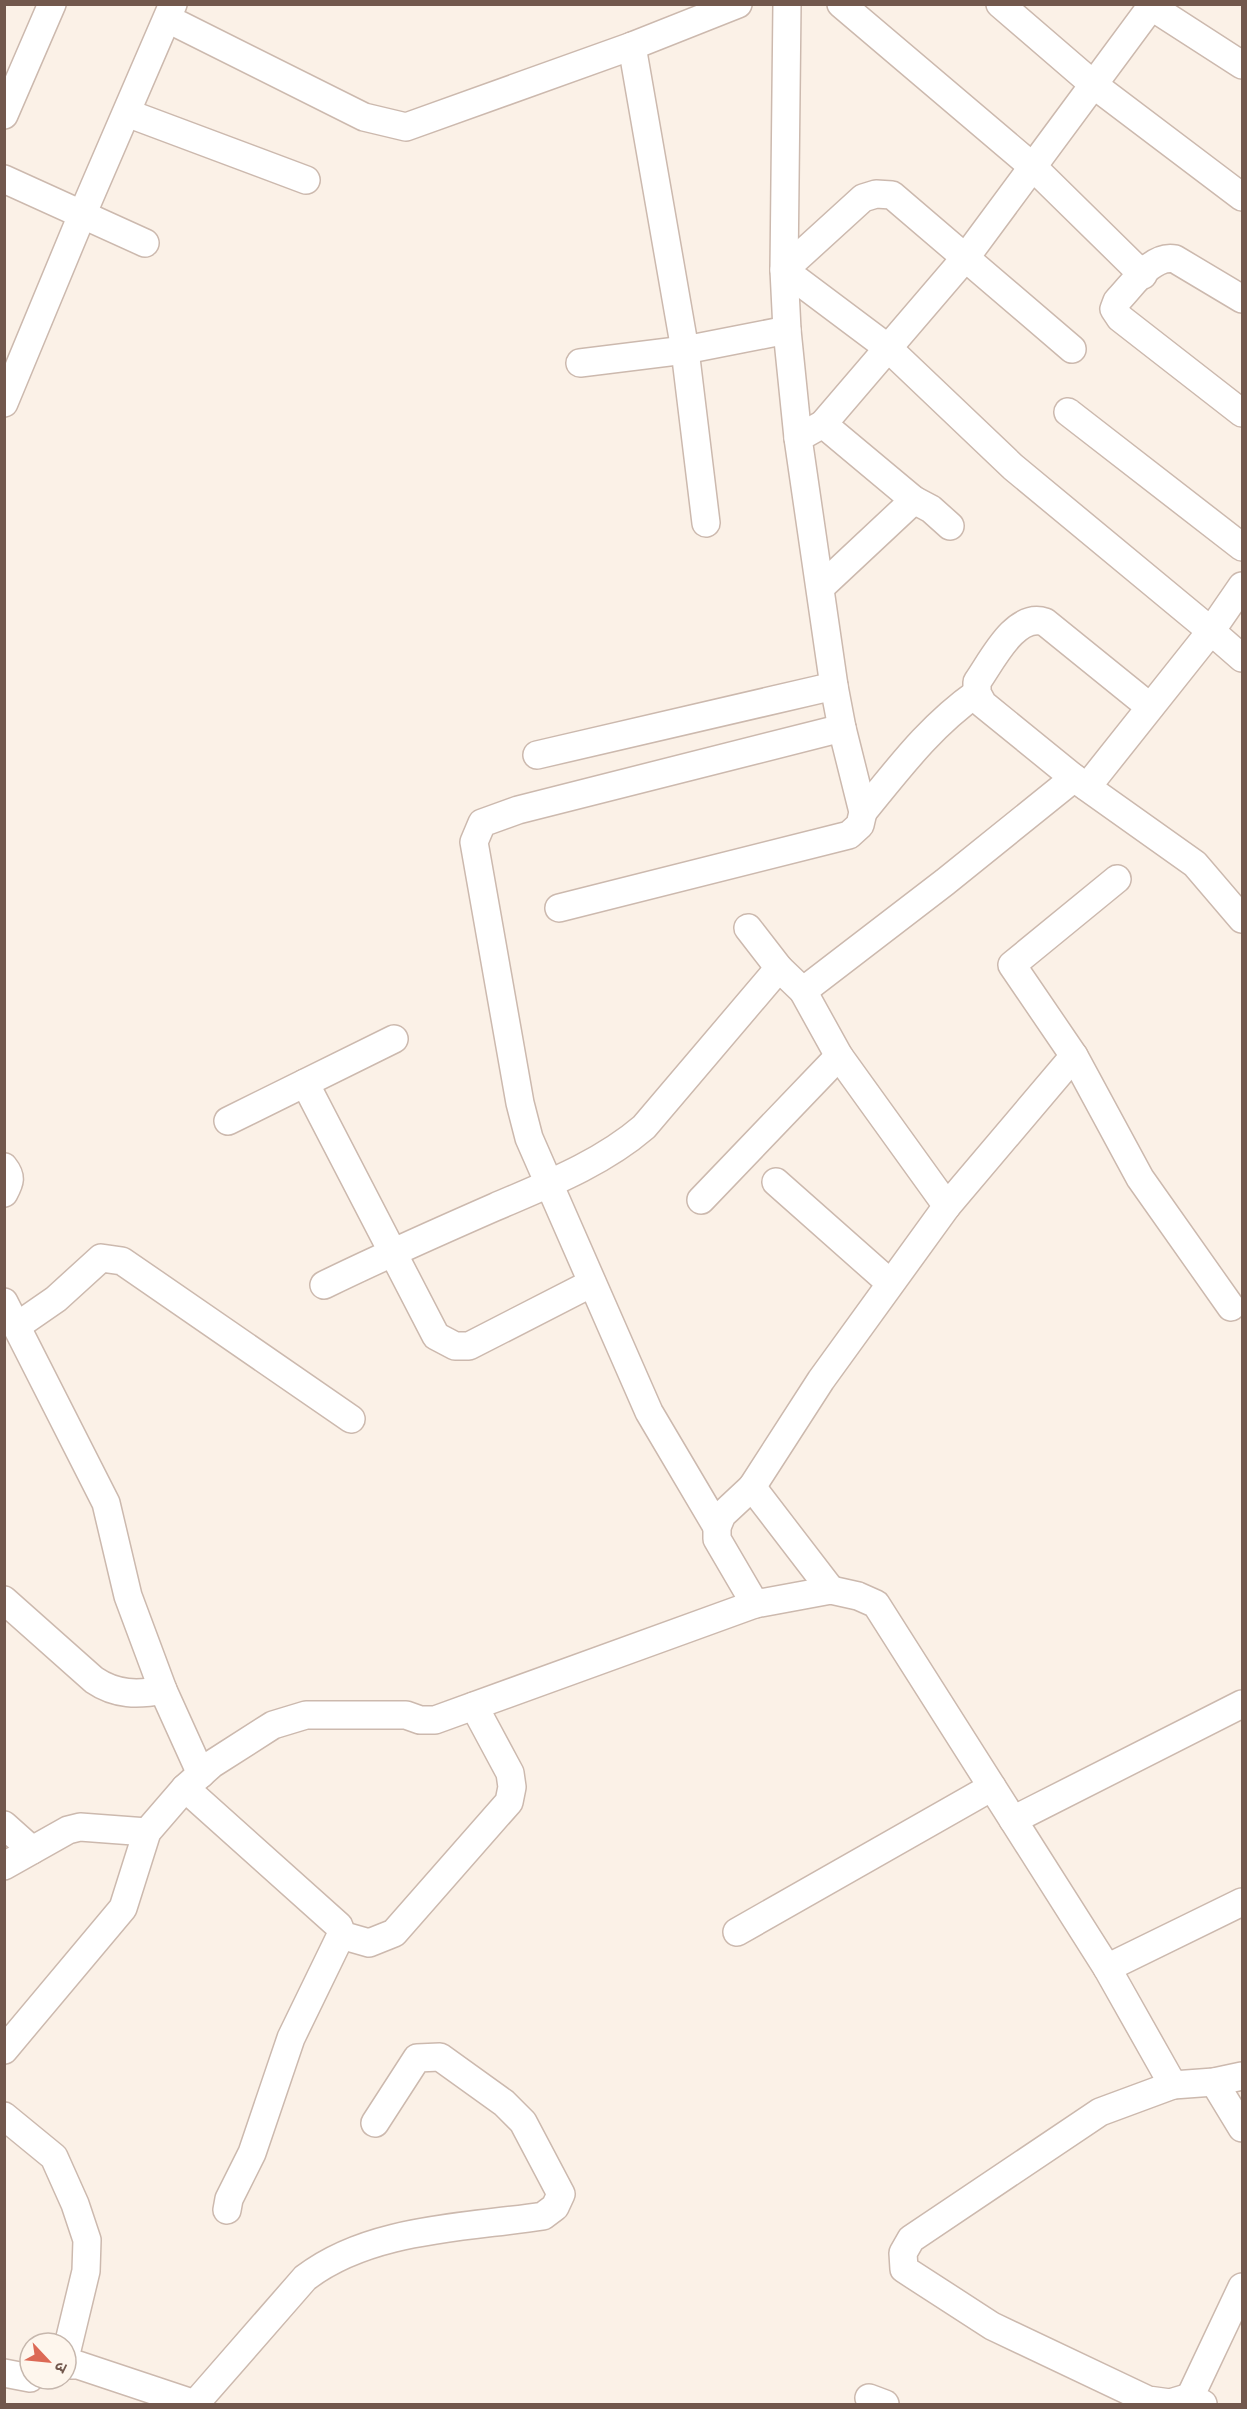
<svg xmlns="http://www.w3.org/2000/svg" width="1247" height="2409" font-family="Ubuntu,'Noto Sans Devanagari',sans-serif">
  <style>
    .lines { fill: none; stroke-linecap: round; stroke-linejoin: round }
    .minor-casing { stroke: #ccb9ae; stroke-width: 30 }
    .minor { stroke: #fff; stroke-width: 27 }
  </style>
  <rect width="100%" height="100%" fill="#fbf1e7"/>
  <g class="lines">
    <g class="minor-casing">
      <g id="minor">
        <polyline points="787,4 784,270 787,330 798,438"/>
        <polyline points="841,4 1033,167 1143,275"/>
        <polyline points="1000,4 1094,85 1242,197"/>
        <polyline points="1152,7 1242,65"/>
        <polyline points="168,19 364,117 406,127 632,46 738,4"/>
        <polyline points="632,46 685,350 706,523"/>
        <polyline points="127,113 306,180"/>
        <polyline points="4,115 52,4"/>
        <polyline points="4,179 145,243"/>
        <path d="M1242 299 1175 259C1152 254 1132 286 1117 301L1114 309 1120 318 1242 413"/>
        <polyline points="1072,349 892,195 876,194 863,198 784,270 888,348 1013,467 1211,631 1242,586"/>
        <polyline points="580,363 685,350 787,330"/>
        <polyline points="4,403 82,215 173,4"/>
        <polyline points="1068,412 1242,547"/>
        <polyline points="823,424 914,500 931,509 950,526"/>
        <polyline points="821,587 914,500"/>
        <path d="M1150 707 1045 622C1015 612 992 661 977 682V693L983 704 1074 778 1195 864 1242 919"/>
        <polyline points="537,755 834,686"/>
        <polyline points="1087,787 1211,631 1242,658"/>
        <path d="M863 812C899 768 930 726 977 693"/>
        <polyline points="559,908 849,835 860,825 863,812 842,728 834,686 798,438 823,424 966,257 1153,4"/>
        <polyline points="748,928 779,968 803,991 839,1056 947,1206 821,1380 752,1487 722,1515 717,1527 717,1539 755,1604"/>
        <polyline points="803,991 945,882 1074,778"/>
        <polyline points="1074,1056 1140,1178 1231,1307"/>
        <polyline points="305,1083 436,1336 455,1346 469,1346 592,1283"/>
        <polyline points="228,1121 394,1039"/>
        <path d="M4 1167C12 1177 10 1182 4 1193"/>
        <polyline points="776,1182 890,1283"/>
        <polyline points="701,1200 839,1056"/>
        <polyline points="947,1206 1074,1056 1012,965 1117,879"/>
        <path d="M324 1285C381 1257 438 1232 495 1207 546 1185 601 1164 644 1127L779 968"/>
        <polyline points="4,1302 106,1503 128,1596 163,1690 201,1774"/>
        <polyline points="17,1326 56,1299 101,1258 122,1261 351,1419"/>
        <polyline points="752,1487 831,1590"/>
        <polyline points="717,1527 649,1412 529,1138 520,1103 474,842 482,823 518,810 842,728"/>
        <path d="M4 1600 94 1680C116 1695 138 1695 163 1690"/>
        <polyline points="185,1788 339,1926 341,1935 291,2038 252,2153 229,2199 227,2210"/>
        <polyline points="1013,1820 1242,1704"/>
        <polyline points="4,1825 32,1850"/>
        <polyline points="4,1866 68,1830 80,1827 147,1832"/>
        <polyline points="737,1932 992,1787"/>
        <polyline points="341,1935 369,1943 394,1933 509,1802 512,1787 510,1773 474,1706"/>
        <polyline points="1107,1968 1242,1902"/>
        <polyline points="4,2050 123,1908 147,1832 185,1788 212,1764 273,1725 306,1715 406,1715 420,1720 435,1720 755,1604 831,1590 858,1596 876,1604 1107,1968 1173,2085 1214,2082 1242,2076"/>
        <polyline points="1214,2082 1242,2128"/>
        <polyline points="1173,2085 1100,2112 911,2239 903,2253 904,2269 992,2326 1148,2400 1170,2403 1190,2397"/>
        <polyline points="4,2116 54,2157 75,2204 87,2240 86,2271 66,2354"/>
        <polyline points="66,2365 78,2365 195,2404"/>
        <polyline points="4,2373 30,2378"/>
        <polyline points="869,2398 885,2404"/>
        <path d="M195 2404 305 2278C370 2228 465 2228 543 2216L555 2207 561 2194 523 2122 504 2103 440 2057 417 2058 375 2123"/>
        <polyline points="1203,2404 1190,2397 1242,2287"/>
      </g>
    </g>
    <use href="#minor" class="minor"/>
  </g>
  <rect width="1247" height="2409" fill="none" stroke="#72584d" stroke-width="12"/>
  <g transform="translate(48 2361) rotate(116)"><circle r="28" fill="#fef6ed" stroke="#c6b7ad" stroke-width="1.5"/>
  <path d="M0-4.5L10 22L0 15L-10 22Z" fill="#dc6955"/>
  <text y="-9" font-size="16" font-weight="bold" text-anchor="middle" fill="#72584d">उ</text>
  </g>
</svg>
